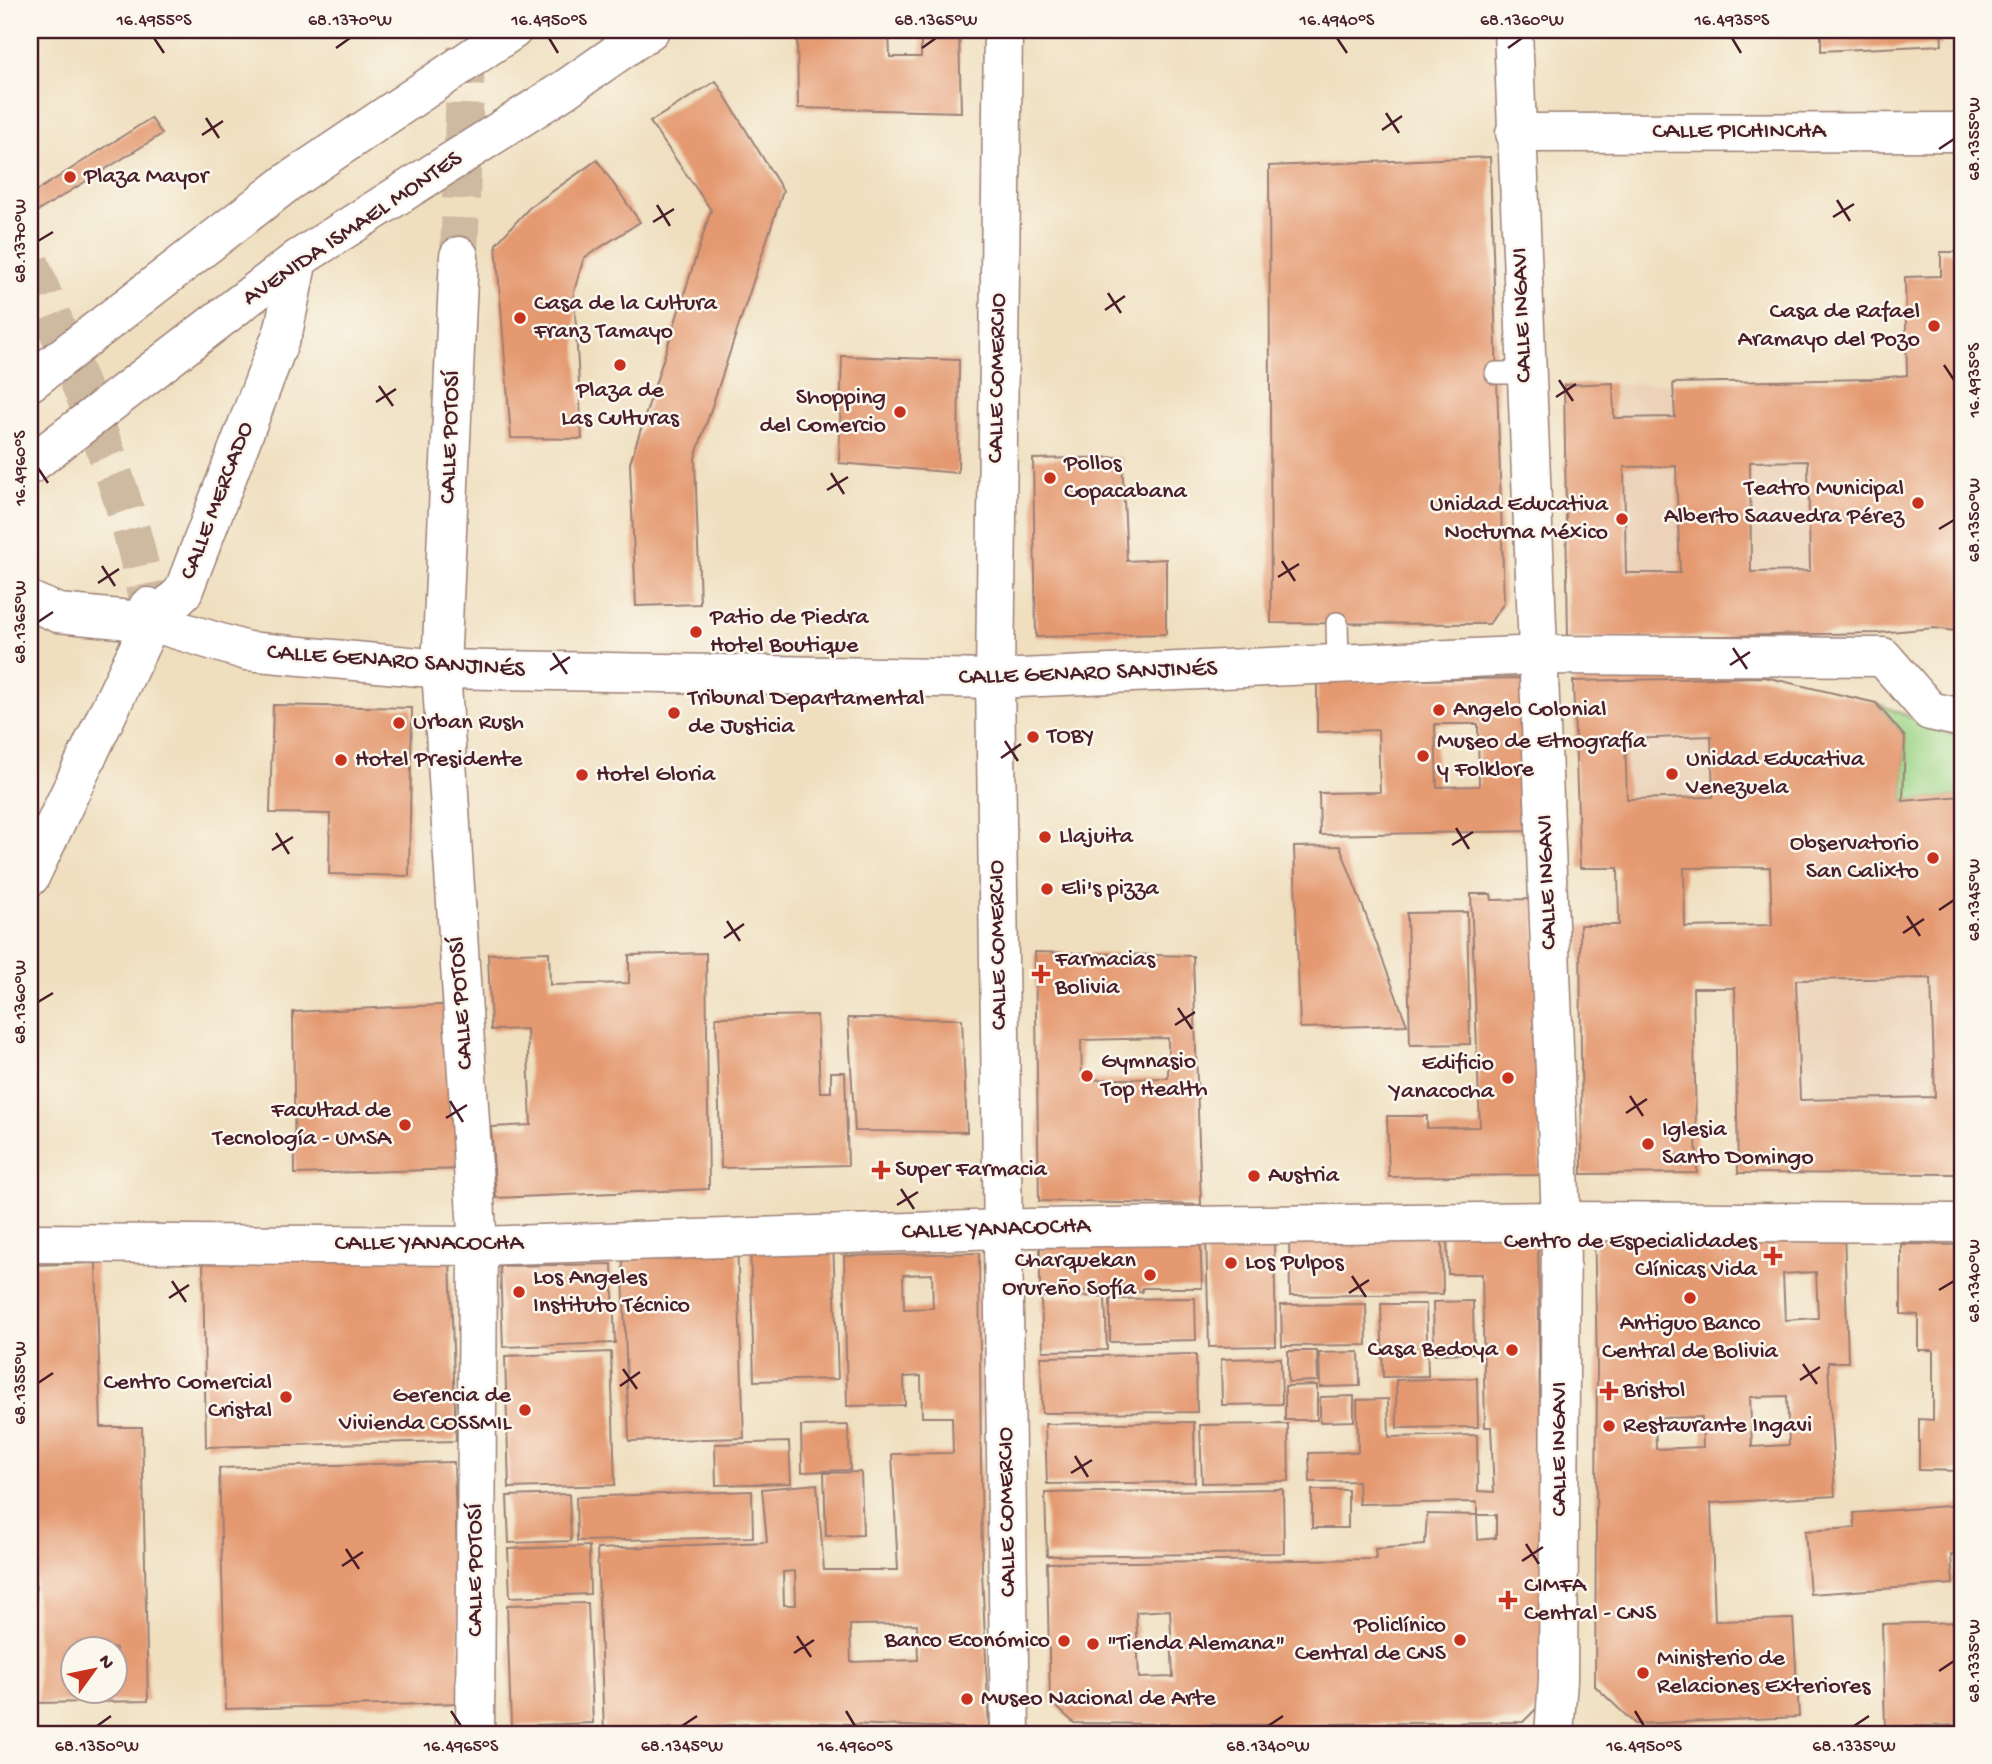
<svg xmlns="http://www.w3.org/2000/svg" width="1992" height="1764" font-family="'Gochi Hand',sans-serif">
  <style>
    .built { fill: #ebd2b8 }
    .green { fill: #9bd486; stroke: #727a58; stroke-width: 2 }
    .building { fill: #e49970; fill-rule: evenodd }
    .lines { fill: none; stroke-linecap: round; stroke-linejoin: round }
    .secondary-tunnel { stroke: #ceb9a1; stroke-width: 38; stroke-dasharray: 38 19; stroke-linecap: butt }
    .lane-casing { stroke: #9c7f75; stroke-width: 24 }
    .street-casing { stroke: #9c7f75; stroke-width: 41 }
    .secondary-casing { stroke: #9c7f75; stroke-width: 41 }
    .primary-casing { stroke: #9c7f75; stroke-width: 41 }
    .lane { stroke: #fff; stroke-width: 21 }
    .street { stroke: #fff; stroke-width: 38 }
    .secondary { stroke: #fff; stroke-width: 38 }
    .primary { stroke: #fff; stroke-width: 38 }
    .ticks { fill: none; stroke: #4a1f2b; stroke-width: 2.5 }
    .poi-dot { fill: #c8321e; stroke: #fbf7ec; stroke-width: 2.5 }
    .labels { text-anchor: middle; dominant-baseline: central; stroke-width: 5; stroke-linejoin: round; paint-order: stroke }
    .street-label { font-size: 24px; fill: #4a1f2b; stroke: #fbf7ec }
    .poi-label { font-size: 24px; fill: #4a1f2b; stroke: #fbf7ec; text-anchor: start }
    .neatline { fill: none; stroke: #4a1f2b; stroke-width: 2.5 }
    .ticks-label { font-size: 18px; text-anchor: middle; fill: #4a1f2b }
  </style>
  <rect width="100%" height="100%" fill="#fbf7ec"/>
  <filter id="ink" filterUnits="userSpaceOnUse"><feTurbulence type="fractalNoise" baseFrequency=".0143" numOctaves="2"/><feDisplacementMap in="SourceGraphic" scale="14" xChannelSelector="R" yChannelSelector="G"/><feConvolveMatrix kernelMatrix="1 2 1 2 8 2 1 2 1" color-interpolation-filters="sRGB"/></filter>
  <filter id="wash" filterUnits="userSpaceOnUse"><feTurbulence type="fractalNoise" baseFrequency=".00686" numOctaves="4" result="noise"/><feDisplacementMap in="SourceGraphic" scale="28" xChannelSelector="R" yChannelSelector="G"/><feGaussianBlur stdDeviation="1.57" result="paint"/><feColorMatrix in="noise" values="0 0 0 0 0 0 0 0 0 0 0 0 0 0 0 0 0 1.4 0 .05"/><feComposite in="paint" operator="in"/></filter>
  <g filter="url(#wash)">
    <rect width="100%" height="100%" fill="#efdfbf"/>
    <g class="built">
      <polygon points="1871,379 1878,633 1568,639 1564,385"/>
      <polygon points="1765,677 1876,703 1905,737 1903,801 1945,963 1962,962 1962,1174 1738,1173 1734,926 1772,925 1770,867 1580,868 1573,681"/>
    </g>
    <polygon class="green" points="1876,703 1955,736 1962,735 1962,796 1903,801 1905,737"/>
    <g id="blocks">
      <g class="building">
        <polygon points="797,30 889,30 890,57 921,57 921,30 959,30 961,112 798,108"/>
        <polygon points="1821,30 1941,30 1942,45 1821,51"/>
        <polygon points="716,81 783,191 695,458 700,604 636,606 630,463 711,210 650,122"/>
        <polygon points="151,118 162,134 30,216 30,195"/>
        <polygon points="1490,157 1504,603 1489,624 1271,623 1269,166"/>
        <polygon points="597,160 640,222 584,258 579,274 574,292 582,439 511,438 496,244 529,208"/>
        <path d="M1941 252H1962V632L1934 628 1878 633 1568 639 1564 385 1613 383 1614 418 1675 417 1673 383 1871 379 1907 375 1905 277 1941 276ZM1808 461 1810 571 1751 572 1750 462ZM1676 466 1680 573H1626L1624 467Z"/>
        <polygon points="842,356 959,360 958,473 839,463"/>
        <polygon points="1122,457 1127,561 1166,559 1166,634 1036,637 1033,459"/>
        <path d="M1765 677 1876 703 1905 737 1903 801 1962 796V993H1958L1962 1174 1738 1173 1735 988H1693L1697 1173 1582 1174 1580 925H1619L1618 868H1580L1573 681ZM1711 736 1713 797 1627 799 1625 739ZM1770 867 1772 925 1685 927 1684 868ZM1931 978 1935 1097 1800 1100 1796 980Z"/>
        <path d="M1526 678 1530 831 1320 835 1319 793 1380 792 1378 730 1317 732V682ZM1435 724H1478L1479 786 1437 787Z"/>
        <polygon points="273,705 412,708 409,876 329,874 330,814 270,813"/>
        <polygon points="1340,846 1407,1025 1300,1028 1294,847"/>
        <polygon points="1471,894 1491,894 1492,900 1535,899 1540,1175 1389,1177 1387,1116 1427,1116 1427,1128 1480,1127"/>
        <polygon points="1467,912 1470,1044 1410,1045 1407,913"/>
        <polygon points="549,952 550,985 629,983 629,955 706,953 709,1189 496,1198 491,1127 531,1125 527,1029 491,1030 488,954"/>
        <path d="M1035 952 1193 956 1201 1205 1039 1201ZM1168 1038V1078L1082 1080 1081 1040Z"/>
        <polygon points="459,1004 462,1169 295,1174 293,1012"/>
        <polygon points="817,1015 820,1092 831,1092 831,1072 845,1072 848,1165 721,1168 716,1017"/>
        <polygon points="848,1018 962,1019 967,1132 855,1131"/>
        <path d="M1594 1221 1844 1229 1848 1362H1828L1835 1496 1711 1503 1715 1621 1793 1619 1799 1717 1635 1724 1595 1686 1597 1366ZM1816 1272 1818 1318 1785 1320 1783 1274ZM1787 1396 1789 1445 1752 1447 1750 1397ZM1702 1417 1703 1447 1656 1449 1655 1418Z"/>
        <path d="M1538 1231 1543 1702 1523 1722 1238 1725 1074 1723 1050 1701 1047 1563 1376 1559 1375 1549 1425 1545 1427 1514 1477 1515 1478 1540 1496 1538V1515H1477V1502L1359 1504 1358 1481 1310 1482 1309 1453 1358 1452 1357 1400 1388 1399 1389 1437 1477 1435 1478 1491 1494 1492 1491 1427H1485L1482 1274H1448L1447 1232ZM1170 1610 1173 1677 1139 1678 1136 1612Z"/>
        <polygon points="1200,1232 1202,1288 1142,1288 1142,1292 1040,1290 1040,1239"/>
        <polygon points="1442,1232 1443,1294 1290,1296 1289,1235"/>
        <polygon points="1274,1235 1276,1346 1209,1347 1206,1236"/>
        <polygon points="833,1240 838,1379 754,1381 750,1242"/>
        <polygon points="737,1241 744,1438 629,1441 622,1244"/>
        <polygon points="1901,1244 1962,1245 1962,1471 1919,1470 1919,1419 1933,1420 1933,1350 1918,1350 1918,1315 1901,1314"/>
        <path d="M979 1253 982 1571 989 1729 792 1722 604 1732 597 1549 767 1542 762 1489 817 1484 824 1570H898L892 1454 953 1453 952 1417H922L921 1376 904 1377 905 1405 847 1406 844 1256ZM932 1274 933 1308 904 1309 903 1275ZM795 1571 796 1605H784L783 1572ZM917 1624 918 1660 851 1662 850 1625Z"/>
        <polygon points="450,1257 456,1441 206,1447 203,1261"/>
        <path d="M96 1263 101 1427H142L148 1701 38 1703 35 1554H30V1265ZM74 1648H116V1690H74Z"/>
        <polygon points="612,1264 615,1343 503,1347 500,1266"/>
        <polygon points="1105,1296 1107,1350 1043,1351 1041,1297"/>
        <polygon points="1195,1298 1196,1340 1110,1342 1110,1299"/>
        <polygon points="1473,1301 1474,1353 1434,1354 1433,1302"/>
        <polygon points="1366,1304 1367,1345 1282,1346 1281,1305"/>
        <polygon points="1381,1304 1426,1304 1428,1376 1383,1377"/>
        <polygon points="1288,1351 1317,1351 1318,1381 1288,1382"/>
        <polygon points="611,1352 615,1485 509,1488 505,1356"/>
        <polygon points="1359,1352 1360,1386 1320,1387 1319,1353"/>
        <polygon points="1196,1354 1197,1412 1042,1413 1041,1357"/>
        <polygon points="1281,1358 1282,1404 1222,1405 1221,1359"/>
        <polygon points="1477,1378 1478,1427 1397,1428 1396,1380"/>
        <polygon points="1317,1385 1317,1420 1285,1420 1285,1386"/>
        <polygon points="1354,1396 1354,1421 1320,1422 1320,1397"/>
        <polygon points="1194,1422 1195,1482 1047,1484 1045,1424"/>
        <polygon points="1288,1424 1289,1481 1202,1483 1200,1425"/>
        <polygon points="848,1425 850,1470 802,1472 801,1426"/>
        <polygon points="789,1442 791,1483 716,1485 715,1444"/>
        <polygon points="454,1462 462,1703 226,1709 219,1468"/>
        <polygon points="861,1472 863,1535 826,1536 824,1473"/>
        <polygon points="1283,1489 1284,1553 1047,1556 1045,1493"/>
        <rect x="1312" y="1490" width="36" height="38"/>
        <polygon points="752,1491 753,1537 577,1541 576,1497"/>
        <polygon points="569,1494 571,1541 509,1543 507,1496"/>
        <polygon points="1962,1505 1962,1554 1951,1555 1953,1584 1810,1594 1805,1531 1855,1528 1854,1513"/>
        <polygon points="589,1546 590,1594 510,1597 508,1549"/>
        <polygon points="588,1603 593,1723 511,1726 507,1605"/>
        <polygon points="1962,1622 1962,1725 1885,1727 1882,1624"/>
      </g>
    </g>
  </g>
  <g filter="url(#ink)">
    <use href="#blocks" fill-opacity="0" stroke="#9c7f75" stroke-width="2"/>
    <g class="lines">
      <g class="secondary-tunnel">
        <polyline points="459,256 467,30"/>
        <path d="M30 263C76 377 128 485 148 607"/>
      </g>
      <g class="lane-casing">
        <g id="lane">
          <polyline points="1496,373 1525,373"/>
          <polyline points="1337,623 1338,663"/>
        </g>
      </g>
      <g class="street-casing">
        <g id="street">
          <polyline points="1003,30 995,679 1010,1734"/>
          <polyline points="1515,133 1962,132"/>
          <polyline points="30,601 58,613 151,622 247,651 441,669 995,679 1539,655 1883,657 1930,711 1962,718"/>
          <polyline points="151,622 183,592 284,329 298,259"/>
        </g>
      </g>
      <g class="secondary-casing">
        <g id="secondary">
          <polyline points="1513,30 1561,1221 1558,1680 1554,1734"/>
          <polyline points="459,256 441,669 478,1246 475,1734"/>
          <polyline points="30,877 151,622 148,607"/>
          <polyline points="30,1243 478,1246 1031,1228 1561,1221 1962,1223"/>
        </g>
      </g>
      <g class="primary-casing">
        <g id="primary">
          <polyline points="30,382 288,182 513,30"/>
          <polyline points="30,465 298,259 564,90 650,30"/>
        </g>
      </g>
      <use href="#lane" class="lane"/>
      <use href="#street" class="street"/>
      <use href="#secondary" class="secondary"/>
      <use href="#primary" class="primary"/>
    </g>
  </g>
  <path class="ticks" d="M154 38 164 53M549 38 558 53M1337 38 1347 53M1732 38 1741 53M336 48 350 38M922 48 936 38M1508 48 1522 38M1386 113 1399 133M206 118 219 138M1382 130 1402 116M202 135 223 121M1939 149 1954 139M1837 200 1850 221M657 205 670 226M1833 217 1854 204M653 222 674 209M38 241 53 232M1108 293 1121 313M1105 310 1125 296M1944 365 1954 380M1559 380 1573 401M379 386 393 406M1556 397 1576 384M376 402 396 389M38 468 48 483M831 473 844 494M827 490 848 477M1939 529 1954 520M1282 561 1295 581M102 566 115 586M1278 577 1299 564M98 583 119 569M38 622 53 612M1733 648 1747 669M553 653 567 674M1730 665 1750 652M550 670 570 657M1005 741 1018 761M1001 758 1021 744M1456 828 1469 849M276 833 289 854M1452 845 1473 832M272 850 293 837M1939 910 1954 900M1907 916 1920 936M727 921 740 941M1903 933 1924 919M724 938 744 924M38 1002 53 993M1178 1008 1192 1029M1175 1025 1195 1012M1630 1096 1643 1116M450 1101 463 1122M1626 1113 1647 1099M446 1118 467 1105M901 1189 914 1209M897 1205 918 1192M1352 1276 1366 1297M172 1281 186 1302M1939 1290 1954 1281M1349 1293 1369 1280M169 1298 189 1285M1803 1364 1817 1384M623 1369 637 1389M1800 1380 1820 1367M38 1383 53 1373M620 1386 640 1372M1075 1456 1088 1477M1071 1473 1092 1460M1526 1544 1539 1564M346 1549 359 1569M1522 1561 1543 1547M342 1566 363 1552M797 1636 811 1657M794 1653 814 1640M1939 1671 1954 1661M451 1711 461 1726M846 1711 855 1726M1635 1711 1644 1726M97 1726 111 1716M682 1726 697 1716M1268 1726 1283 1716M1854 1726 1869 1716"/>
  <g class="poi-dot">
    <circle cx="70" cy="177" r="7"/>
    <circle cx="520" cy="318" r="7"/>
    <circle cx="1934" cy="326" r="7"/>
    <circle cx="620" cy="365" r="7"/>
    <circle cx="900" cy="412" r="7"/>
    <circle cx="1050" cy="478" r="7"/>
    <circle cx="1918" cy="503" r="7"/>
    <circle cx="1622" cy="519" r="7"/>
    <circle cx="696" cy="632" r="7"/>
    <circle cx="1439" cy="710" r="7"/>
    <circle cx="674" cy="713" r="7"/>
    <circle cx="399" cy="723" r="7"/>
    <circle cx="1033" cy="737" r="7"/>
    <circle cx="1423" cy="756" r="7"/>
    <circle cx="341" cy="760" r="7"/>
    <circle cx="1672" cy="774" r="7"/>
    <circle cx="582" cy="775" r="7"/>
    <circle cx="1045" cy="837" r="7"/>
    <circle cx="1933" cy="858" r="7"/>
    <circle cx="1047" cy="889" r="7"/>
    <path d="M1037.5 963.5h7v7h7v7h-7v7h-7v-7h-7v-7h7z"/>
    <circle cx="1087" cy="1076" r="7"/>
    <circle cx="1508" cy="1078" r="7"/>
    <circle cx="405" cy="1125" r="7"/>
    <circle cx="1648" cy="1144" r="7"/>
    <path d="M877.5 1159.5h7v7h7v7h-7v7h-7v-7h-7v-7h7z"/>
    <circle cx="1254" cy="1176" r="7"/>
    <path d="M1769.5 1245.5h7v7h7v7h-7v7h-7v-7h-7v-7h7z"/>
    <circle cx="1231" cy="1263" r="7"/>
    <circle cx="1150" cy="1275" r="7"/>
    <circle cx="519" cy="1292" r="7"/>
    <circle cx="1690" cy="1298" r="7"/>
    <circle cx="1512" cy="1350" r="7"/>
    <path d="M1605.5 1380.5h7v7h7v7h-7v7h-7v-7h-7v-7h7z"/>
    <circle cx="286" cy="1397" r="7"/>
    <circle cx="525" cy="1410" r="7"/>
    <circle cx="1609" cy="1426" r="7"/>
    <path d="M1504.5 1589.5h7v7h7v7h-7v7h-7v-7h-7v-7h7z"/>
    <circle cx="1460" cy="1640" r="7"/>
    <circle cx="1064" cy="1641" r="7"/>
    <circle cx="1093" cy="1644" r="7"/>
    <circle cx="1643" cy="1673" r="7"/>
    <circle cx="967" cy="1699" r="7"/>
  </g>
  <g class="labels">
    <g class="street-label">
      <text x="1739" y="132">CALLE PICHINCHA</text>
      <text transform="translate(353 229) rotate(-34)">AVENIDA ISMAEL MONTES</text>
      <text transform="translate(1523 315) rotate(-92)">CALLE INGAVI</text>
      <text transform="translate(998 378) rotate(-89)">CALLE COMERCIO</text>
      <text transform="translate(451 437) rotate(-88)">CALLE POTOSÍ</text>
      <text transform="translate(218 501) rotate(-69)">CALLE MERCADO</text>
      <text transform="translate(396 662) rotate(4)">CALLE GENARO SANJINÉS</text>
      <text transform="translate(1088 674) rotate(-2)">CALLE GENARO SANJINÉS</text>
      <text transform="translate(1548 882) rotate(-92)">CALLE INGAVI</text>
      <text transform="translate(999 945) rotate(-91)">CALLE COMERCIO</text>
      <text transform="translate(462 1003) rotate(-94)">CALLE POTOSÍ</text>
      <text transform="translate(996 1230) rotate(-2)">CALLE YANACOCHA</text>
      <text x="429" y="1244">CALLE YANACOCHA</text>
      <text transform="translate(1560 1449) rotate(-90)">CALLE INGAVI</text>
      <text transform="translate(1008 1512) rotate(-91)">CALLE COMERCIO</text>
      <text transform="translate(476 1570) rotate(-90)">CALLE POTOSÍ</text>
    </g>
    <g class="poi-label">
      <text x="84" y="177">Plaza Mayor</text>
      <text x="534" y="304">Casa de la Cultura<tspan x="534" dy="28">Franz Tamayo</tspan></text>
      <text x="1920" y="312" text-anchor="end">Casa de Rafael<tspan x="1920" dy="28">Aramayo del Pozo</tspan></text>
      <text x="620" y="391" text-anchor="middle">Plaza de<tspan x="620" dy="28">Las Culturas</tspan></text>
      <text x="886" y="398" text-anchor="end">Shopping<tspan x="886" dy="28">del Comercio</tspan></text>
      <text x="1064" y="464">Pollos<tspan x="1064" dy="28">Copacabana</tspan></text>
      <text x="1904" y="489" text-anchor="end">Teatro Municipal<tspan x="1904" dy="28">Alberto Saavedra Pérez</tspan></text>
      <text x="1608" y="505" text-anchor="end">Unidad Educativa<tspan x="1608" dy="28">Nocturna México</tspan></text>
      <text x="710" y="618">Patio de Piedra<tspan x="710" dy="28">Hotel Boutique</tspan></text>
      <text x="688" y="699">Tribunal Departamental<tspan x="688" dy="28">de Justicia</tspan></text>
      <text x="1453" y="710">Angelo Colonial</text>
      <text x="413" y="723">Urban Rush</text>
      <text x="1047" y="737">TOBY</text>
      <text x="1437" y="742">Museo de Etnografía<tspan x="1437" dy="28">y Folklore</tspan></text>
      <text x="355" y="760">Hotel Presidente</text>
      <text x="1686" y="760">Unidad Educativa<tspan x="1686" dy="28">Venezuela</tspan></text>
      <text x="596" y="775">Hotel Gloria</text>
      <text x="1059" y="837">Llajuita</text>
      <text x="1919" y="844" text-anchor="end">Observatorio<tspan x="1919" dy="28">San Calixto</tspan></text>
      <text x="1061" y="889">Eli's pizza</text>
      <text x="1055" y="960">Farmacias<tspan x="1055" dy="28">Bolivia</tspan></text>
      <text x="1101" y="1062">Gymnasio<tspan x="1101" dy="28">Top Health</tspan></text>
      <text x="1494" y="1064" text-anchor="end">Edificio<tspan x="1494" dy="28">Yanacocha</tspan></text>
      <text x="391" y="1111" text-anchor="end">Facultad de<tspan x="391" dy="28">Tecnología - UMSA</tspan></text>
      <text x="1662" y="1130">Iglesia<tspan x="1662" dy="28">Santo Domingo</tspan></text>
      <text x="895" y="1170">Super Farmacia</text>
      <text x="1268" y="1176">Austria</text>
      <text x="1757" y="1242" text-anchor="end">Centro de Especialidades<tspan x="1757" dy="28">Clínicas Vida</tspan></text>
      <text x="1136" y="1261" text-anchor="end">Charquekan<tspan x="1136" dy="28">Orureño Sofía</tspan></text>
      <text x="1245" y="1263">Los Pulpos</text>
      <text x="533" y="1278">Los Angeles<tspan x="533" dy="28">Instituto Técnico</tspan></text>
      <text x="1690" y="1324" text-anchor="middle">Antiguo Banco<tspan x="1690" dy="28">Central de Bolivia</tspan></text>
      <text x="1498" y="1350" text-anchor="end">Casa Bedoya</text>
      <text x="272" y="1383" text-anchor="end">Centro Comercial<tspan x="272" dy="28">Cristal</tspan></text>
      <text x="1623" y="1391">Bristol</text>
      <text x="511" y="1396" text-anchor="end">Gerencia de<tspan x="511" dy="28">Vivienda COSSMIL</tspan></text>
      <text x="1623" y="1426">Restaurante Ingavi</text>
      <text x="1524" y="1586">CIMFA<tspan x="1524" dy="28">Central - CNS</tspan></text>
      <text x="1446" y="1626" text-anchor="end">Policlínico<tspan x="1446" dy="28">Central de CNS</tspan></text>
      <text x="1050" y="1641" text-anchor="end">Banco Económico</text>
      <text x="1107" y="1644">"Tienda Alemana"</text>
      <text x="1657" y="1659">Ministerio de<tspan x="1657" dy="28">Relaciones Exteriores</tspan></text>
      <text x="981" y="1699">Museo Nacional de Arte</text>
    </g>
  </g>
  <rect width="1992" height="1764" fill="none" stroke="#fbf7ec" stroke-width="77"/>
  <g transform="translate(94 1670) rotate(57)"><circle r="33" fill="#fbf7ec" stroke="#b4a19f" stroke-width="2"/>
  <path d="M0-5L12 26L0 18L-12 26Z" fill="#c8321e"/>
  <text y="-10" font-size="19" font-weight="bold" text-anchor="middle" fill="#4a1f2b">N</text>
  </g>
  <rect x="38" y="38" width="1916" height="1688" class="neatline"/>
  <g class="ticks-label">
    <text x="154" y="25">16.4955°S</text>
    <text x="350" y="25">68.1370°W</text>
    <text x="549" y="25">16.4950°S</text>
    <text x="936" y="25">68.1365°W</text>
    <text x="1337" y="25">16.4940°S</text>
    <text x="1522" y="25">68.1360°W</text>
    <text x="1732" y="25">16.4935°S</text>
    <text transform="translate(1973 139) rotate(-90)" y="6">68.1355°W</text>
    <text transform="translate(19 241) rotate(-90)" y="6">68.1370°W</text>
    <text transform="translate(1973 380) rotate(-90)" y="6">16.4935°S</text>
    <text transform="translate(19 468) rotate(-90)" y="6">16.4960°S</text>
    <text transform="translate(1973 520) rotate(-90)" y="6">68.1350°W</text>
    <text transform="translate(19 622) rotate(-90)" y="6">68.1365°W</text>
    <text transform="translate(1973 900) rotate(-90)" y="6">68.1345°W</text>
    <text transform="translate(19 1002) rotate(-90)" y="6">68.1360°W</text>
    <text transform="translate(1973 1281) rotate(-90)" y="6">68.1340°W</text>
    <text transform="translate(19 1383) rotate(-90)" y="6">68.1355°W</text>
    <text transform="translate(1973 1661) rotate(-90)" y="6">68.1335°W</text>
    <text x="97" y="1751">68.1350°W</text>
    <text x="461" y="1751">16.4965°S</text>
    <text x="682" y="1751">68.1345°W</text>
    <text x="855" y="1751">16.4960°S</text>
    <text x="1268" y="1751">68.1340°W</text>
    <text x="1644" y="1751">16.4950°S</text>
    <text x="1854" y="1751">68.1335°W</text>
  </g>
</svg>
